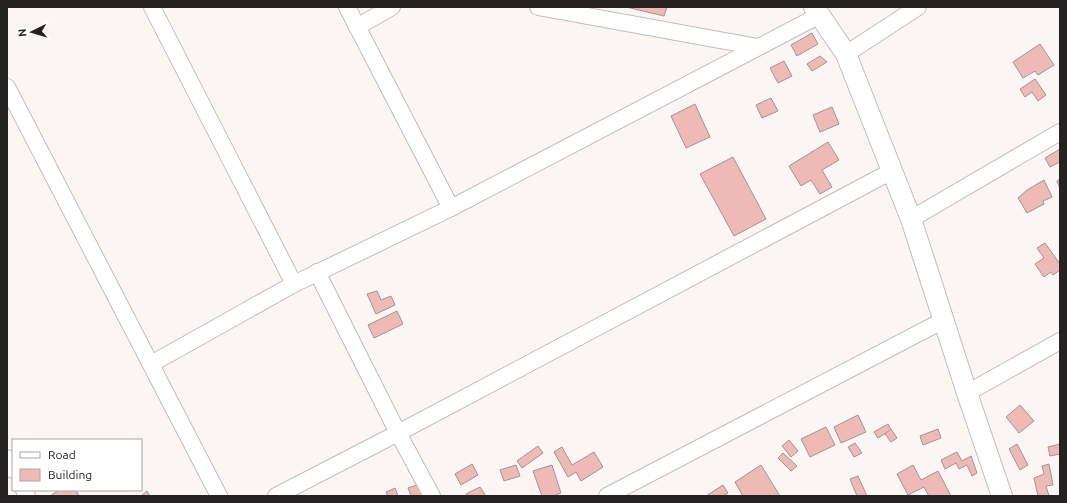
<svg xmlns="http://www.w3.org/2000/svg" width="1067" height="503" font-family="Ubuntu,sans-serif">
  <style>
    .building { fill: #efbab6; stroke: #9c9696 }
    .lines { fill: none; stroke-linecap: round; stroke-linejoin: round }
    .minor-casing { stroke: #c3bdbd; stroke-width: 18 }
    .tertiary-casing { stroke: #c3bdbd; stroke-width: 22 }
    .minor { stroke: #fff; stroke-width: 16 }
    .tertiary { stroke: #fff; stroke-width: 20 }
  </style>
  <rect width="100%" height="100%" fill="#fbf5f4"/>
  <g class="building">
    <polygon points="626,7 667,7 664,16"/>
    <polygon points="812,33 818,44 797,56 791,45"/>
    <polygon points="1040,44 1054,65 1038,75 1035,71 1023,78 1013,62"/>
    <polygon points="820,56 827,62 812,71 807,64"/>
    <polygon points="784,61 792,76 778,83 770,68"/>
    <polygon points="1035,79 1046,95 1038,101 1032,92 1025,97 1020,89"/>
    <polygon points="771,98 778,111 762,118 756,105"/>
    <polygon points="695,104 710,137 686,148 671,116"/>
    <polygon points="832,107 839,124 820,132 813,115"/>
    <polygon points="828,142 839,160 822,170 832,187 820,194 811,180 801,186 789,166"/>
    <polygon points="1060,149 1060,162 1050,167 1045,158"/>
    <polygon points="733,157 766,219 734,236 700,174"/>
    <polygon points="1060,179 1060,189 1057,181"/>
    <polygon points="1044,180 1052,197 1043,201 1044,204 1027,213 1018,198 1027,190"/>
    <polygon points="1045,243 1060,264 1060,270 1053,275 1051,272 1044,277 1035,264 1044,258 1037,248"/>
    <polygon points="377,291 381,300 391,296 395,305 376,314 367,294"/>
    <polygon points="397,311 403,324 374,338 368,325"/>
    <polygon points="1020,405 1034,421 1019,433 1006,417"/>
    <polygon points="858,415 866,432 841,443 834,427"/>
    <polygon points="888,424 891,430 878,438 874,432"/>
    <polygon points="826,427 835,445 810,457 801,439"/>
    <polygon points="891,429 897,438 891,442 885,434"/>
    <polygon points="938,429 941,438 923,445 920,436"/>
    <polygon points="789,440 798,451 791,457 782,446"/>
    <polygon points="855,443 862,453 854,457 848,447"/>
    <polygon points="1017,444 1028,465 1020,470 1009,449"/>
    <polygon points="1060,444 1060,454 1050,456 1048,447"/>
    <polygon points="538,446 543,453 522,468 517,461"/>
    <polygon points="562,447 572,465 594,452 603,467 581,481 576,472 568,477 554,452"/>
    <polygon points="957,452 962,461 971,456 977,473 972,476 967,465 959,469 956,463 945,469 941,460"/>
    <polygon points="783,453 797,466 791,471 778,458"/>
    <polygon points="472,464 478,475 461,485 455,474"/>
    <polygon points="1049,464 1053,485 1046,486 1049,496 1038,496 1034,478 1044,474 1042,466"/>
    <polygon points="516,465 520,476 504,481 500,470"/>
    <polygon points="552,465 561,493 553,496 542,496 533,471"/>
    <polygon points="761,465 780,496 743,496 735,482"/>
    <polygon points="913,465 921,480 938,471 951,496 929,496 924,487 908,495 897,474"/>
    <polygon points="858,476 867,496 857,496 850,479"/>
    <polygon points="422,483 425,496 411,496 408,488"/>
    <polygon points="723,485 728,493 723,496 706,496"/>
    <polygon points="480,487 486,496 468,496 466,494"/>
    <polygon points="395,488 398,496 388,496 386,492"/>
    <polygon points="59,490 76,490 79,496 50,496"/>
    <polygon points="147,491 150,496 141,496"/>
  </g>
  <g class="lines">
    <g class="minor-casing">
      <g id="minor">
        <polyline points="152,7 294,284"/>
        <polyline points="347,7 451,208"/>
        <polyline points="538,7 758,47"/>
        <polyline points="357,27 392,7"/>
        <polyline points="846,54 918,7"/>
        <polyline points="7,87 219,496"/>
        <polyline points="911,219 1060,132"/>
        <polyline points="317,272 398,433 432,496"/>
        <polyline points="151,364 294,284 451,208 820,15"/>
        <polyline points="967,393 1060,341"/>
        <polyline points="7,458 13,470"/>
        <polyline points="24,490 27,496"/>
        <polyline points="276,496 398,433 892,171"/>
        <polyline points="607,496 944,320"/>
      </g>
    </g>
    <g class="tertiary-casing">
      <polyline id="tertiary" points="814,7 846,54 911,219 967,393 1002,496"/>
    </g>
    <use href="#minor" class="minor"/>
    <use href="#tertiary" class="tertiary"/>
  </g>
  <rect width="1067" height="503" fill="none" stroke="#252222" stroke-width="16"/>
  <rect x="12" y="439" width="130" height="52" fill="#ffffff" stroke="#a8a7a7"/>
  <rect x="20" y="452" width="20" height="6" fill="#ffffff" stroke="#a8a7a7"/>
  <text x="48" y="459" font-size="12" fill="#252222">Road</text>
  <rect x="20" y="469" width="20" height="12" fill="#efbab6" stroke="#a8a7a7"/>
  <text x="48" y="479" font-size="12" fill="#252222">Building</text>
  <g transform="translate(32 32) rotate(265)" stroke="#ffffff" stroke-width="3" paint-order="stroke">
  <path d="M0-3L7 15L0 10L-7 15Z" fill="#252222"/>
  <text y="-6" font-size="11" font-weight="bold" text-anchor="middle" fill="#252222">N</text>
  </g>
</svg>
